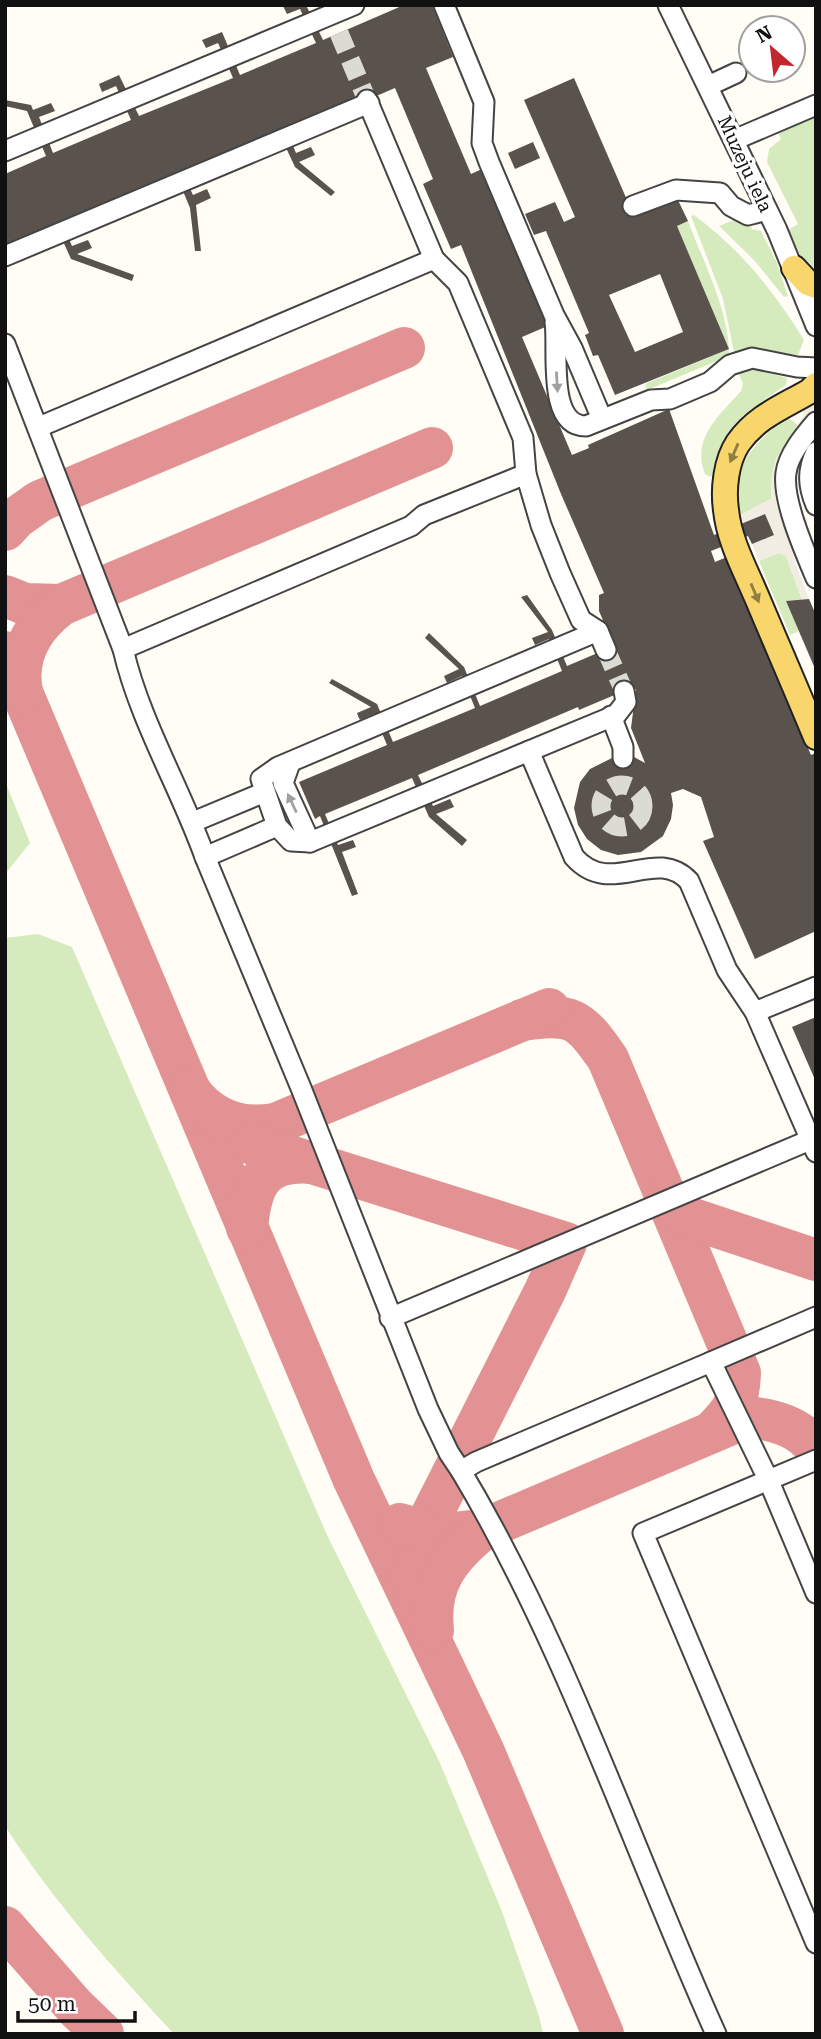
<svg xmlns="http://www.w3.org/2000/svg" width="821" height="2039" font-family="'Roboto Serif',serif">
  <style>
    .green { fill: #d5ebbd }
    .plaza { fill: #f1ede2 }
    .lines { fill: none; stroke-linecap: round; stroke-linejoin: round }
    .taxiway { stroke: #e29292; stroke-width: 42 }
    .building { fill: #5a524d; fill-rule: evenodd }
    .minor-tunnel { stroke: #dbdad3; stroke-width: 19; stroke-dasharray: 19 10; stroke-linecap: butt }
    .minor-casing { stroke: #444; stroke-width: 23 }
    .major-casing { stroke: #222; stroke-width: 28 }
    .minor { stroke: #fff; stroke-width: 19 }
    .major { stroke: #f9d66b; stroke-width: 24 }
    .oneway { fill: #a0a0a0 }
    .oneway2 { fill: #917d42 }
    .labels { text-anchor: middle; dominant-baseline: central; stroke-width: 7; stroke-linejoin: round; paint-order: stroke }
    .street-label { font-size: 19px; fill: #111; stroke: #fff }
  </style>
  <rect width="100%" height="100%" fill="#fffdf5"/>
  <g class="green">
    <polygon points="816,113 816,275 803,262 788,230 798,224 767,162 769,149 781,139 777,130"/>
    <path d="M694 215C742 251 773 290 804 340L798 355 759 350 738 354 734 352 723 299 691 216Z"/>
    <polygon points="739,218 749,222 752,229 761,231 777,263 788,296 784,297 754,260 719,226"/>
    <path d="M688 221C703 261 730 313 729 356L647 390 645 384 729 349 677 226Z"/>
    <path d="M752 368 787 378 786 385C742 413 729 428 711 477L705 474C691 438 719 416 741 391L743 383 739 375 741 372Z"/>
    <path d="M788 418 798 425 776 459 772 475 771 499 740 515C723 476 757 437 788 418Z"/>
    <polygon points="781,552 786,556 802,600 786,601 799,631 790,635 759,561"/>
    <polygon points="5,781 30,843 5,874"/>
    <path d="M38 934 72 947 327 1535 440 1763 501 1909 539 2016 543 2034H174C113 1968 53 1901 5 1826V938Z"/>
  </g>
  <polygon class="plaza" points="799,404 815,406 815,411 791,443 778,496 794,559 809,599 802,600 786,556 777,553 759,561 752,544 774,534 765,514 743,523 740,515 771,499 772,475 776,459 804,415"/>
  <g class="lines">
    <g class="taxiway">
      <polyline points="5,530 16,518 40,501 404,348"/>
      <polyline points="5,596 25,604 61,605"/>
      <polyline points="5,652 354,1480 483,1750 603,2034"/>
      <path d="M22 692C15 656 33 626 61 605L432 448"/>
      <path d="M522 1020C571 1012 580 1018 608 1059L740 1373C739 1403 733 1411 712 1432"/>
      <path d="M190 1091C211 1120 240 1130 275 1124L549 1009"/>
      <polyline points="312,1163 566,1243 545,1291 418,1542 412,1574 415,1602"/>
      <polyline points="666,1201 684,1216 816,1260"/>
      <path d="M247 1228C251 1184 262 1159 312 1163L252 1144"/>
      <path d="M400 1524 436 1535 482 1530 748 1417C775 1420 798 1426 816 1448"/>
      <path d="M433 1630C428 1584 448 1558 482 1530"/>
      <polyline points="5,1927 76,2008 103,2034"/>
    </g>
  </g>
  <g class="building">
    <polygon points="284,5 306,5 323,40 404,5 432,5 453,57 426,68 471,174 484,168 550,325 522,337 572,455 589,448 588,445 669,409 714,535 765,514 774,535 752,544 748,536 711,551 715,562 727,557 811,755 816,753 816,931 755,959 703,841 714,837 701,797 683,789 671,793 673,805 671,819 663,836 641,852 618,855 601,850 587,839 578,825 574,808 580,782 590,769 612,758 634,757 645,763 631,728 636,689 624,691 579,710 578,707 418,775 433,806 450,799 454,807 436,814 467,840 462,846 429,817 412,778 325,814 338,845 353,840 356,847 342,852 358,894 352,896 320,816 315,819 299,782 387,745 374,714 360,720 358,716 357,713 371,707 329,683 332,679 377,704 393,742 475,708 462,676 447,683 444,676 459,669 425,638 429,633 464,667 480,706 562,671 549,639 535,645 532,638 548,632 521,597 527,595 552,630 567,666 614,646 599,611 599,595 604,593 561,494 461,245 451,249 423,184 433,179 395,88 288,134 296,153 311,147 315,155 299,162 335,192 331,196 295,167 281,137 184,176 193,195 207,189 211,198 196,205 201,251 195,251 190,208 178,179 64,227 72,246 88,240 92,248 77,254 134,275 132,281 71,259 58,230 5,252 5,174 46,156 27,111 5,106 5,100 31,105 33,110 51,103 55,111 39,117 53,153 131,120 116,86 102,92 99,84 119,75 139,116 233,78 218,43 206,48 202,40 222,32 240,75 316,43 300,9 287,14 283,6"/>
    <path d="M574 78 634 216 677 198 688 221 677 226 729 349 615 395 598 355 593 356 585 335 589 333 546 231 534 235 525 214 555 202 564 222 575 217 524 100ZM660 274 683 332 635 352 609 295Z"/>
    <polygon points="533,142 540,158 515,169 508,153"/>
    <polygon points="809,599 816,615 816,671 786,601"/>
    <polygon points="816,1017 816,1082 792,1027"/>
  </g>
  <g class="lines">
    <g class="minor-tunnel">
      <polyline points="339,33 367,100"/>
      <polyline points="606,650 624,691"/>
      <circle cx="622" cy="806" r="21"/>
    </g>
    <g class="minor-casing">
      <g id="minor">
        <polyline points="444,5 484,102 482,143 489,162 554,315 572,348 602,419"/>
        <polyline points="668,5 777,230 816,326"/>
        <polyline points="708,86 736,73"/>
        <polyline points="367,100 434,259 458,283 523,438 526,474 541,525 560,573 581,620 598,631 606,650"/>
        <polyline points="734,140 816,105"/>
        <polyline points="5,151 354,5"/>
        <polyline points="633,206 676,190 720,193 731,206 748,215 767,210"/>
        <polyline points="5,256 369,103"/>
        <path d="M555 322C559 348 546 426 586 426L651 400 670 399 710 382 730 365 752 358 797 367 816 368"/>
        <path d="M5 344 123 649C140 722 180 787 205 857L301 1088 428 1409 449 1453 461 1471"/>
        <path d="M816 422C804 436 788 455 786 473 782 500 805 552 816 578"/>
        <polyline points="39,427 434,259"/>
        <path d="M816 452C807 471 808 486 816 505"/>
        <polyline points="598,631 278,767 261,779 277,826 291,841 310,842 616,715 626,702 624,691"/>
        <polyline points="123,649 411,526 424,515 526,474"/>
        <polyline points="611,716 623,747 623,758"/>
        <path d="M529 751 574 857C611 899 655 845 689 881L727 970 755 1012 816 1152"/>
        <polyline points="290,763 283,783 310,842"/>
        <polyline points="193,822 265,792"/>
        <polyline points="205,857 277,826"/>
        <polyline points="755,1012 816,987"/>
        <polyline points="816,1317 711,1362 768,1479 816,1593"/>
        <polyline points="390,1318 810,1140"/>
        <path d="M711 1362 476 1462 461 1471C566 1647 632 1847 716 2034"/>
        <polyline points="816,1460 643,1533 816,1943"/>
      </g>
    </g>
    <g class="major-casing">
      <g id="major">
        <polyline points="794,268 808,283 816,286"/>
        <path d="M816 385 810 391C783 407 757 416 738 443 726 461 723 489 726 510 729 541 746 571 758 600 777 645 797 691 816 737"/>
      </g>
    </g>
    <use href="#minor" class="minor"/>
    <use href="#major" class="major"/>
  </g>
  <defs><path id="oneway-solid" d="M-6-.8H1V-3.2L6.5 0L1 3.2V.8H-6Z" transform="scale(1.75)"/></defs>
  <g class="oneway">
    <use href="#oneway-solid" transform="translate(557 382) rotate(87)"/>
    <use href="#oneway-solid" transform="translate(292 803) rotate(-115)"/>
  </g>
  <g class="oneway2">
    <use href="#oneway-solid" transform="translate(734 453) rotate(113)"/>
    <use href="#oneway-solid" transform="translate(755 593) rotate(67)"/>
  </g>
  <g class="labels">
    <g class="street-label">
      <text transform="translate(745 164) rotate(65)">Muzeju iela</text>
    </g>
  </g>
  <rect width="821" height="2039" fill="none" stroke="#111111" stroke-width="14"/>
  <g transform="translate(772 49) rotate(332)"><circle r="33" fill="#ffffff" stroke="#a0a0a0" stroke-width="2"/>
  <path d="M0-5L12 26L0 18L-12 26Z" fill="#c4262e"/>
  <text y="-10" font-size="19" font-weight="bold" text-anchor="middle" fill="#111111">N</text>
  </g>
  <path d="M18 2011v10h117v-10" fill="none" stroke="#111111" stroke-width="3.5"/>
  <text x="28" y="2011" font-size="21" fill="#111111" stroke="#ffffff" stroke-width="5" paint-order="stroke">50 m</text>
</svg>
